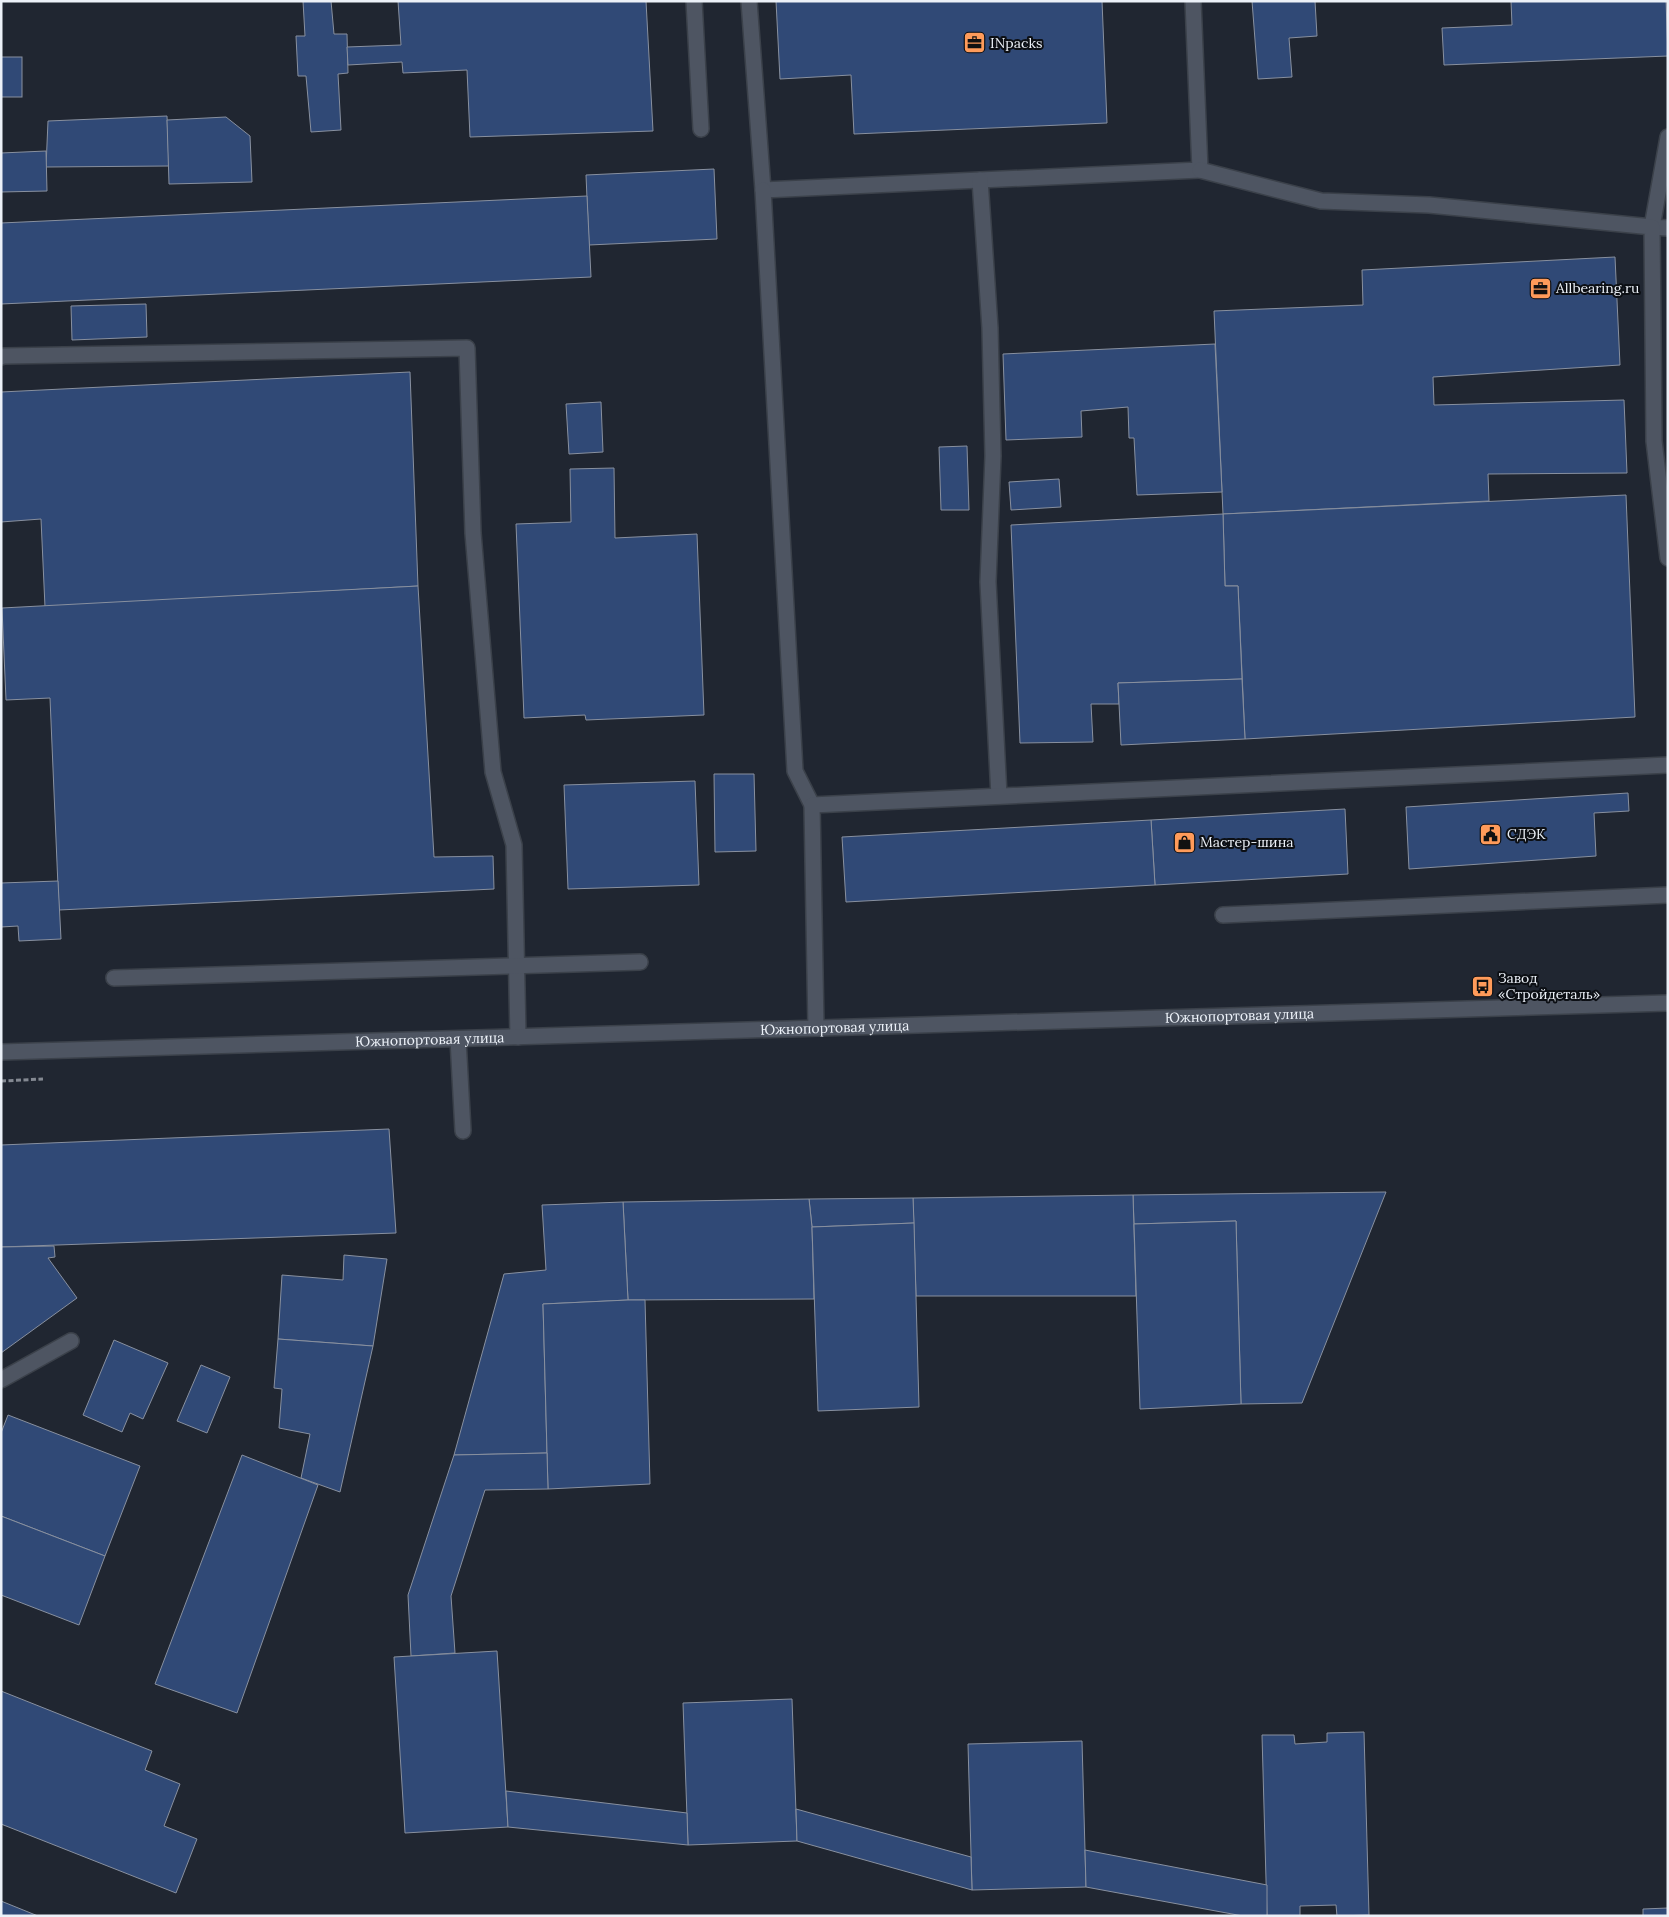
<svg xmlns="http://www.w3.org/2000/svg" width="1669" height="1917" font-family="Lora,serif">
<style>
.building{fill:#304976;stroke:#88909f}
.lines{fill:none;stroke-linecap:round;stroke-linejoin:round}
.service-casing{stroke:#3b414a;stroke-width:18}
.tertiary-casing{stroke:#3b414a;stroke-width:18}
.path{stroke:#848992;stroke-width:3;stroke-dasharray:5 2.5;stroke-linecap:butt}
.service{stroke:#4e5562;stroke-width:15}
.tertiary{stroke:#4e5562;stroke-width:15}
.labels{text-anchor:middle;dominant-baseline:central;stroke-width:4;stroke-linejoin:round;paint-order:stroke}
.poi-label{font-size:14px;fill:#ecf1f8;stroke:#0c0f14;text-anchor:start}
.street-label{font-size:14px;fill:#ecf1f8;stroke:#0c0f14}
</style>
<rect width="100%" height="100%" fill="#202631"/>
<!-- building -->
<g class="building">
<polygon points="303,1 331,1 334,34 347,34 348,73 338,74 341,130 311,132 306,76 298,76 296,36 305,36"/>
<polygon points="398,1 646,1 653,131 470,137 467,70 403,73 402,62 348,65 347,47 401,45"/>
<polygon points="776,1 1102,1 1107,123 854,134 851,75 780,79"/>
<polygon points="1252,1 1315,1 1317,36 1289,38 1292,77 1258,79"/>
<polygon points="1511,1 1666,1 1668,56 1444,65 1442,28 1512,25"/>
<rect x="1" y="57" width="21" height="40"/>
<polygon points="167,116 169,166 46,167 48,121"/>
<polygon points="226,117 250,136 252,182 169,184 167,120"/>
<polygon points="46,151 47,191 1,192 1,153"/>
<polygon points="714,169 717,239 589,245 586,175"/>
<polygon points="587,196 591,277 1,304 1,223"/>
<polygon points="1615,257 1620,365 1433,377 1434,405 1624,400 1627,473 1488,474 1489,501 1223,514 1214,311 1363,305 1362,270"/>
<polygon points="146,304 147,337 72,340 71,306"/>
<polygon points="1215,344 1222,492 1137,495 1134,438 1129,438 1128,407 1081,411 1082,437 1006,440 1003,354"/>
<polygon points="410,372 418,586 45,607 41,519 1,522 1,392"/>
<polygon points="601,402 603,452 569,454 566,404"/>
<polygon points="967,446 969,510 941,510 939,447"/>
<polygon points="614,468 615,538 697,534 704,715 586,720 585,715 524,718 516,524 571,522 570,469"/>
<polygon points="1059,479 1061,507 1011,510 1009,482"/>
<polygon points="1626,495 1635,717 1245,739 1238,586 1225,586 1223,514"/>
<polygon points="1223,514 1225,586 1238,586 1242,679 1118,683 1119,704 1091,704 1093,742 1020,743 1011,525"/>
<polygon points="418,586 434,857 493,856 494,889 59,910 50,698 6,700 2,608"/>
<polygon points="1242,679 1245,739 1121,745 1118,683"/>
<polygon points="714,774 754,774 756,851 715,852"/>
<polygon points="695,781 699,885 568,889 564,785"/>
<polygon points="1628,793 1629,811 1594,813 1596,856 1409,869 1406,807"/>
<polygon points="1345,809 1348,874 1155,885 1151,820"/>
<polygon points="1151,820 1155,885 846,902 842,837"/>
<polygon points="58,881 61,939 19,941 18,926 1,927 1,883"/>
<polygon points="389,1129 396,1233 1,1247 1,1145"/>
<polygon points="1386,1192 1302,1403 1241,1404 1236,1221 1134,1224 1133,1195"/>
<polygon points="1133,1195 1136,1296 916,1296 913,1198"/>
<polygon points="913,1198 914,1223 812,1227 809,1199"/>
<polygon points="809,1199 812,1227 814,1299 628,1300 623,1202"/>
<polygon points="623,1202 628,1300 543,1304 547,1453 454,1455 504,1274 546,1270 542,1205"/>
<polygon points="1236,1221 1241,1404 1140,1409 1134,1224"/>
<polygon points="914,1223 919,1407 818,1411 812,1227"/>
<polygon points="54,1246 55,1257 48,1258 77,1298 1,1353 1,1247"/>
<polygon points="344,1255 387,1259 373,1346 278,1339 282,1275 343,1280"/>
<polygon points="628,1300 645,1300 650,1484 548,1489 543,1304"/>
<polygon points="278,1339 373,1346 340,1492 301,1478 310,1434 279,1428 282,1389 274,1388"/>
<polygon points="114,1340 168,1363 143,1419 130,1413 122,1432 83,1415"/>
<polygon points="201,1365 230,1377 207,1433 177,1421"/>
<polygon points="8,1415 140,1466 105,1556 1,1516 1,1433"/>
<polygon points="547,1453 548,1489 485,1490 451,1596 455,1653 411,1656 408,1595 454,1455"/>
<polygon points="242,1455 318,1485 237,1713 155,1684"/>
<polygon points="1,1516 105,1556 79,1625 1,1595"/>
<polygon points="497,1651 508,1827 405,1833 394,1657"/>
<polygon points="1,1691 152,1751 145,1770 180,1784 164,1826 197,1839 176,1893 1,1824"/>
<polygon points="792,1699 797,1841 688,1845 683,1703"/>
<polygon points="1364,1732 1369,1915 1337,1916 1336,1905 1300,1906 1300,1916 1267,1916 1262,1735 1294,1735 1295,1744 1327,1742 1327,1733"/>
<polygon points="1082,1741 1086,1887 972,1890 968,1744"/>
<polygon points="506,1791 687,1813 688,1845 508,1827"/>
<polygon points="796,1809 971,1857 972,1890 797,1841"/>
<polygon points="1085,1850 1267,1885 1267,1916 1243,1916 1086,1887"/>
<polygon points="1,1901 38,1916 1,1916"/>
<polygon points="1668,1908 1668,1916 1643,1916 1643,1909"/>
</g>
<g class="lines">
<defs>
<g id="service">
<polyline points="694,1 701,129"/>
<polyline points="749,1 763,190 1200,170 1193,1"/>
<polyline points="1668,137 1652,227 1668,228"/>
<polyline points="1200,170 1321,201 1429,205 1652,227 1654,441 1668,558"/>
<polyline points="980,180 990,328 993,456 988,582 999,796"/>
<polyline points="763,190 795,771 812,805"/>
<polyline points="1,357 4,356 467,348 473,533 493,772 514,845 518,1037"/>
<polyline points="1223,915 1668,895"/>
<polyline points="114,978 640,962"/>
<polyline points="816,1028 812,805 1668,765"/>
<polyline points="458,1039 463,1131"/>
<polyline points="1,1380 71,1341"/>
</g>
<g id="tertiary">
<path id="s1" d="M1 1052 1668 1003"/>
</g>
</defs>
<!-- service casing -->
<use href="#service" class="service-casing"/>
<!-- tertiary casing -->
<use href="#tertiary" class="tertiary-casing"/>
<!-- path -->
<polyline class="path" points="1,1081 43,1079"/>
<!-- service -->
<use href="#service" class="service"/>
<!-- tertiary -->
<use href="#tertiary" class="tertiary"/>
</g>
<!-- icons -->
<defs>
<symbol id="office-square" viewBox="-11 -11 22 22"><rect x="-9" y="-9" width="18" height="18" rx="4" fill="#ff9b5a" stroke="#0c0f14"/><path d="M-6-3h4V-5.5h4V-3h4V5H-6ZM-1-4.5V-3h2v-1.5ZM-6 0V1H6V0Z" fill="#111"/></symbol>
<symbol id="civic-square" viewBox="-11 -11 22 22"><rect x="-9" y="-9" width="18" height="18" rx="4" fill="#ff9b5a" stroke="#0c0f14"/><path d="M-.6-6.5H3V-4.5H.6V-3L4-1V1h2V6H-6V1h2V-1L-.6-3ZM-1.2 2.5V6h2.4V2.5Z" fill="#111"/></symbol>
<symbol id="shop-square" viewBox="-11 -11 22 22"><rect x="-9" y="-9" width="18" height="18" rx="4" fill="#ff9b5a" stroke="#0c0f14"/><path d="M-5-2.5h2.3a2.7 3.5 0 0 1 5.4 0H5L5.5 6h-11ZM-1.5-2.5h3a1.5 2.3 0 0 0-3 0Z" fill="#111"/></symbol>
<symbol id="bus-square" viewBox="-11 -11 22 22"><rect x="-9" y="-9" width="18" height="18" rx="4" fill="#ff9b5a" stroke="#0c0f14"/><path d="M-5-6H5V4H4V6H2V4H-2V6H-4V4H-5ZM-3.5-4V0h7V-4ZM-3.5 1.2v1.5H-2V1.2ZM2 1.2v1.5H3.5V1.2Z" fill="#111"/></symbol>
</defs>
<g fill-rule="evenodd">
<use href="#office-square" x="962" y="30" width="25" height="25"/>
<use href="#office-square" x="1528" y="276" width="25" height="25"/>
<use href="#civic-square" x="1478" y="822" width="25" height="25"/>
<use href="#shop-square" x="1172" y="830" width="25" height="25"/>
<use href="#bus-square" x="1470" y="974" width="25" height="25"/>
</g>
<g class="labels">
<!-- poi labels -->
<g class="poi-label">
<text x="990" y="43">INpacks</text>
<text x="1556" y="288">Allbearing.ru</text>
<text x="1507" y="834">СДЭК</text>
<text x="1200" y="842">Мастер-шина</text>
<text x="1498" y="978">Завод<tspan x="1498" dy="16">«Стройдеталь»</tspan></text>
</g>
<!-- street labels -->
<g class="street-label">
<text stroke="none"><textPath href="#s1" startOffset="1239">Южнопортовая улица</textPath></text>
<text stroke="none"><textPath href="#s1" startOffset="834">Южнопортовая улица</textPath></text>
<text stroke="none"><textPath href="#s1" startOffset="429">Южнопортовая улица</textPath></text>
</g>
</g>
<!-- border -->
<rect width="1669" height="1917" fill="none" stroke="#ecf1f8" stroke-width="5"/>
</svg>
